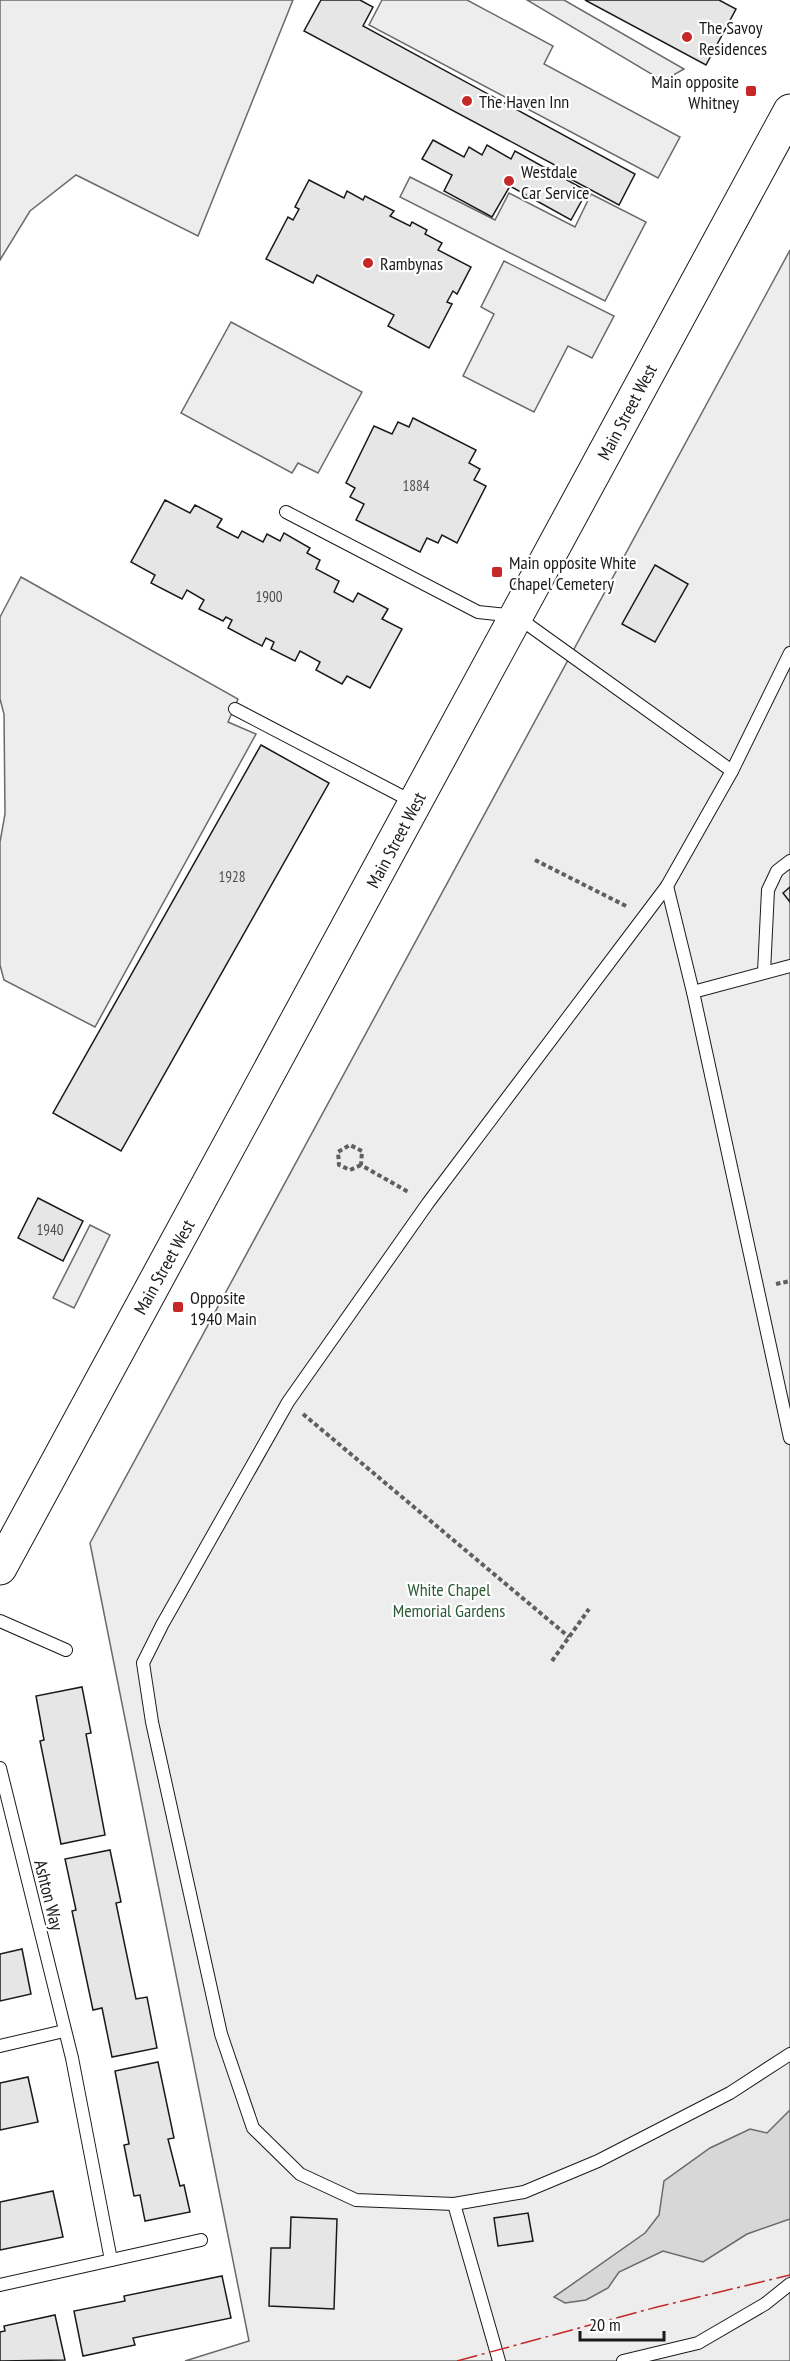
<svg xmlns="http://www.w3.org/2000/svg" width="790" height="2361" font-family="'PT Sans Narrow',sans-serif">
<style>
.built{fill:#ededed;stroke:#6a6a6a;stroke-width:1.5}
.water{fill:#d7d7d7;stroke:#6a6a6a;stroke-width:1.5}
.building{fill:#e6e6e6;stroke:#1a1a1a;stroke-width:1.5}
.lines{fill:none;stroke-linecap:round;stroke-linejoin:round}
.service-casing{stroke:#1a1a1a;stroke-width:14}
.secondary-casing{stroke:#1a1a1a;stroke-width:35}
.path{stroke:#5f5f5f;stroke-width:4;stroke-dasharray:4.5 3;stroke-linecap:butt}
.service{stroke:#fff;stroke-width:12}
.secondary{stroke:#fff;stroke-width:33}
.power{stroke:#c62828;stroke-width:1.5;stroke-dasharray:21 4.5 3 4.5;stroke-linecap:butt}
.poi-dot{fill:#c62828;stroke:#fff;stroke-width:2}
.labels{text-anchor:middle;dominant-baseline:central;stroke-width:4.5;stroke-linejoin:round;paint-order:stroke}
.number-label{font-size:15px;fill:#4d4d4d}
.poi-label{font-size:18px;fill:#1a1a1a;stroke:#fff;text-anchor:start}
.street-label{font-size:18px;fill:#1a1a1a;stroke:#fff}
.park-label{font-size:18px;fill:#2b5a34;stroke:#fff}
</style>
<rect width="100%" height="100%" fill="#fff"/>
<!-- built -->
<g class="built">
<polygon points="0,0 293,0 198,236 76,175 30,211 0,260"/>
<polygon points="382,0 467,0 553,46 544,64 680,137 658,178 369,25"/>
<polygon points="527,0 564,0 684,69 663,81"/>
<polygon points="410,177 495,220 509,193 575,227 591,194 646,222 605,301 400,197"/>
<polygon points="790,250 790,2361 185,2361 249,2341 90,1543"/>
<polygon points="504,261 614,316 592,358 568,346 534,412 463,376 494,314 481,307"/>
<polygon points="231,322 362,392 318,473 298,463 292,473 181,413"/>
<polygon points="21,577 238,699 228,722 256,734 95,1027 4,980 0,965 0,842 5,814 4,714 0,699 0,617"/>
<polygon points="90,1225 110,1235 74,1308 53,1298"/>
</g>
<!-- water -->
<polygon class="water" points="790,2110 790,2219 747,2234 703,2262 663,2251 619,2272 608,2288 586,2300 565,2303 554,2297 645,2233 659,2215 664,2181 710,2148 750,2129 767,2133"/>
<!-- building -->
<g class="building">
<polygon points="321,0 360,0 373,7 363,26 635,174 619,205 563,175 566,171 304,31"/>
<polygon points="585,0 719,0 736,9 706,65"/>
<polygon points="433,140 464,157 469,147 482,155 487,145 511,159 515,151 587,191 571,220 510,186 492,217 444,191 452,175 422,159"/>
<polygon points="309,180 344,198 347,191 363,200 365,196 394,211 390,216 410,226 412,222 427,230 425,234 442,243 438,250 471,267 457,294 453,291 447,302 452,304 429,348 388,326 394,315 317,275 313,283 266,259 288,217 293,220 299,209 295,207"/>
<polygon points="413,418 476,450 469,463 480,469 474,480 486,486 457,543 442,535 438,543 427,538 420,552 356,520 364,504 350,497 355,488 346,483 374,426 392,434 398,422 409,427"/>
<polygon points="165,500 190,513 195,505 222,519 217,527 238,538 242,531 263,542 267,534 280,541 284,533 310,548 307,553 320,560 316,569 339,581 334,592 353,602 358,593 388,609 382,619 402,629 370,688 347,676 342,684 316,670 320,662 300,651 295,661 271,649 274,642 266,638 262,646 228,628 232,620 226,617 223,621 199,609 204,600 187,590 182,599 151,583 155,575 131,562"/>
<polygon points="655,565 688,584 655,642 622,624"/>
<polygon points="261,745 329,783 121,1151 53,1113"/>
<polygon points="790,887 790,902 783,893"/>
<polygon points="38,1198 83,1221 63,1261 18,1238"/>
<polygon points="82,1687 91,1733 86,1734 105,1835 61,1844 40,1741 44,1740 36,1696"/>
<polygon points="110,1850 121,1902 116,1903 136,1999 147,1997 157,2048 112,2057 102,2008 93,2010 72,1911 76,1910 65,1859"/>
<polygon points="22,1949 31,1994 0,2001 0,1954"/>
<polygon points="158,2062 174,2138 168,2139 180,2186 184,2185 190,2212 145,2221 140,2195 134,2196 124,2145 129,2144 115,2071"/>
<polygon points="28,2077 38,2122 0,2130 0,2083"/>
<polygon points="53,2191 63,2237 0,2250 0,2202"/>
<polygon points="528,2213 533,2241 498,2246 494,2218"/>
<polygon points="291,2217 337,2219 334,2309 269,2306 271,2248 290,2248"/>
<polygon points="222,2276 231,2318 133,2338 135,2345 83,2356 74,2311 125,2301 124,2296"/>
<polygon points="55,2315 65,2360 0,2361 0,2332 5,2331 4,2326"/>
</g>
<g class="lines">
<defs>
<g id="service">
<polyline points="286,512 478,612 516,616 732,771"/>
<polyline points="790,653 732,771 667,886 428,1203 288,1402 162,1625 143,1663 152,1722 221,2034 253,2128 300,2174 356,2200 454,2204 524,2192 598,2161 730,2093 790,2054"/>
<polyline points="235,709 415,803"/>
<polyline points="667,886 693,992 790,1438"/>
<polyline points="764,972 768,890 777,871 790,861"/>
<polyline points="693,992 790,966"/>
<polyline points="0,1621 66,1650"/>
<polyline points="0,1768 72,2058 111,2260"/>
<polyline points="0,2046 64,2031"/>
<polyline points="454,2204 499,2361"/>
<polyline points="0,2285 201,2240"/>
<polyline points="623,2361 698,2343 765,2304 790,2284"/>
</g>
<polyline id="secondary" points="0,1568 790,111"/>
</defs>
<!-- service casing -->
<use href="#service" class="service-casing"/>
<!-- secondary casing -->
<use href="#secondary" class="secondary-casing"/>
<!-- path -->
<g class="path">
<polyline points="535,860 628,907"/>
<polyline points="361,1165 350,1170 339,1165 338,1152 350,1145 362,1151 361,1165 410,1193"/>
<polyline points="776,1284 790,1281"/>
<polyline points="303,1414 569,1637"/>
<polyline points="552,1661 589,1609"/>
</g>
<!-- service -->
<use href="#service" class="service"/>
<!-- secondary -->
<use href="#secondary" class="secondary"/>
<!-- power -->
<polyline class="power" points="457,2361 657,2307 790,2275"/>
</g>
<!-- markers -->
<g class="poi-dot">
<circle cx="687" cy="37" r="6"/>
<rect x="745" y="85" width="12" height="12" rx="3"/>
<circle cx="467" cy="101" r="6"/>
<circle cx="509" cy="181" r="6"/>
<circle cx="368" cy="263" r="6"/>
<rect x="491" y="566" width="12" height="12" rx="3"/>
<rect x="172" y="1301" width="12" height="12" rx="3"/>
</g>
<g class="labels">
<!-- number labels -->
<g class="number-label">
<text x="416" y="485">1884</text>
<text x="269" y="596">1900</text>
<text x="232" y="876">1928</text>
<text x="50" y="1229">1940</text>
</g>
<!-- poi labels -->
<g class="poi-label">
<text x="699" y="27">The Savoy<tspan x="699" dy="21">Residences</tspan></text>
<text x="739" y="81" text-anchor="end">Main opposite<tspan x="739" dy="21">Whitney</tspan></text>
<text x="479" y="101">The Haven Inn</text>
<text x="521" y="171">Westdale<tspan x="521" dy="21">Car Service</tspan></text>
<text x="380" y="263">Rambynas</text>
<text x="509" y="562">Main opposite White<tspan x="509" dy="21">Chapel Cemetery</tspan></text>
<text x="190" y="1297">Opposite<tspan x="190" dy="21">1940 Main</tspan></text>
</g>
<!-- street labels -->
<g class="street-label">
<text transform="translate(627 412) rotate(-62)">Main Street West</text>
<text transform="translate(396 840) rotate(-62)">Main Street West</text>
<text transform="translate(164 1267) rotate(-61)">Main Street West</text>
<text transform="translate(49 1895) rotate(76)">Ashton Way</text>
</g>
<!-- park labels -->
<g class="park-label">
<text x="449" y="1589">White Chapel<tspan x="449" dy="21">Memorial Gardens</tspan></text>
</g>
</g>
<!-- scale -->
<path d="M580 2331v9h84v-9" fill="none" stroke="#1a1a1a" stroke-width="3"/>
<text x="589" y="2331" font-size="18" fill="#1a1a1a" stroke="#ffffff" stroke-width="4.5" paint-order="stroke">20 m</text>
</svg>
